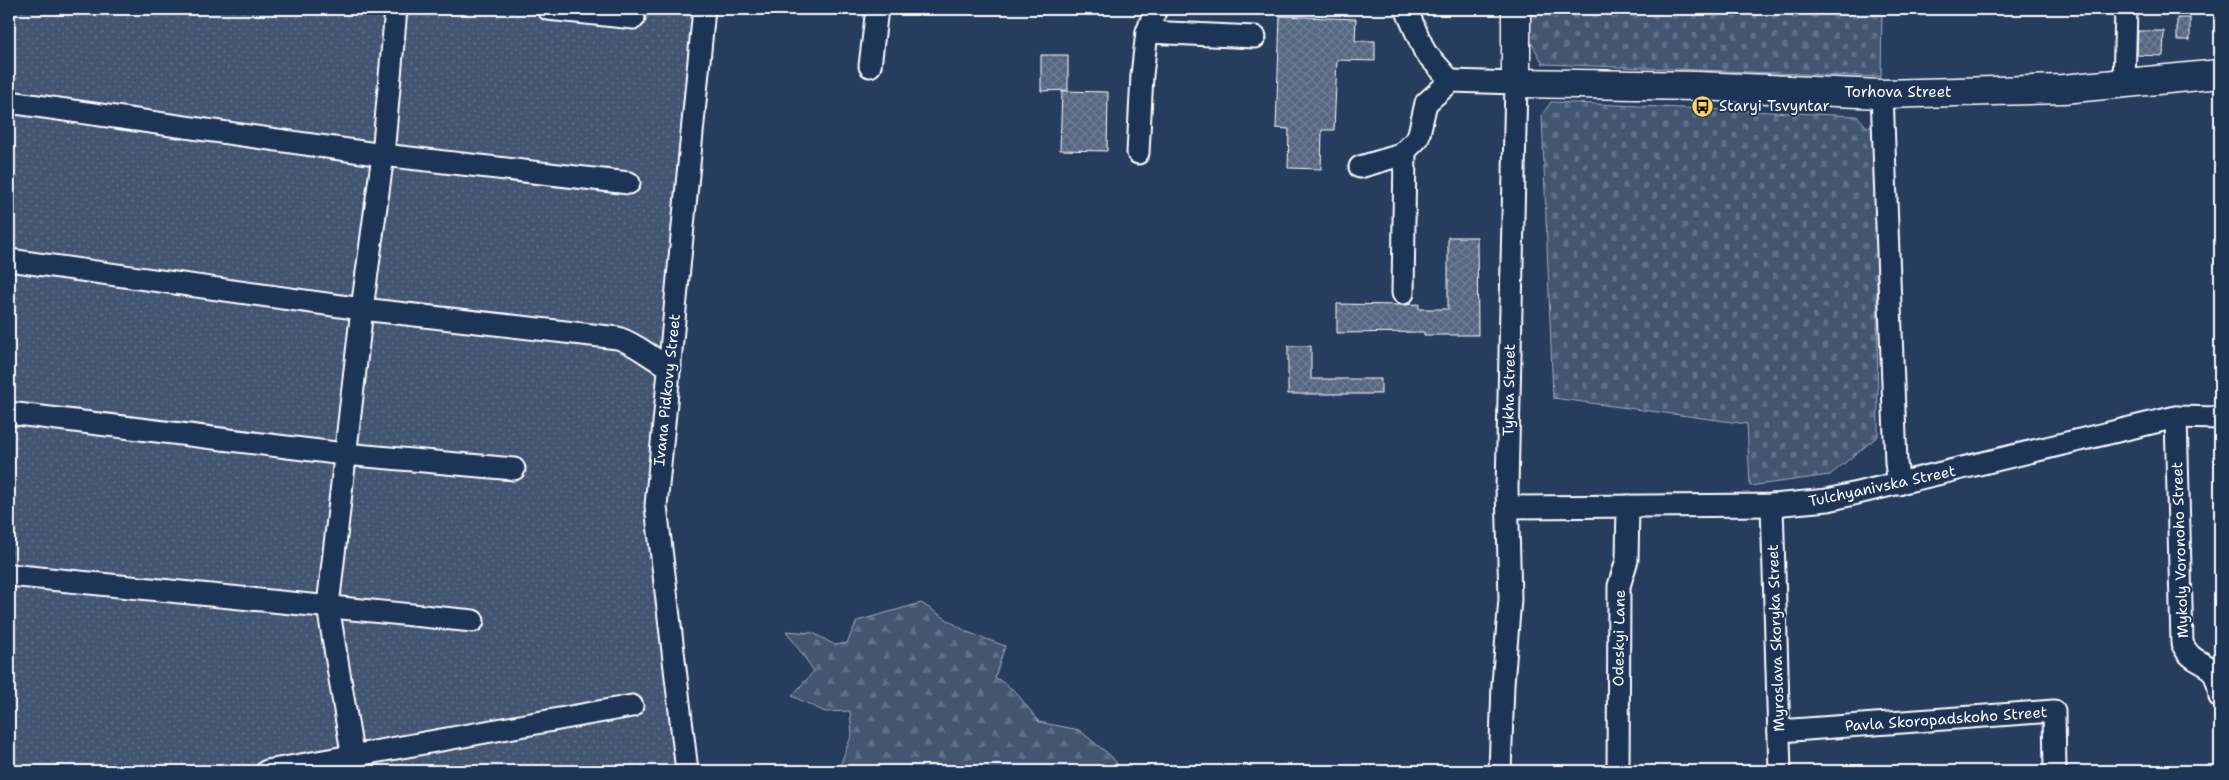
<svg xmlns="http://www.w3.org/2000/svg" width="2229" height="780" font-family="'Shantell Sans',sans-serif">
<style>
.forest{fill:url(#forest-firs);stroke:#a0aab8}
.cemetery{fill:url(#cemetery-stones);stroke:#a0aab8}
.garden{fill:url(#garden-dots);stroke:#a0aab8}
.building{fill:url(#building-cross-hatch);stroke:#fff}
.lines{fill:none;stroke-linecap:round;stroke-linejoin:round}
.minor-casing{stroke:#fff;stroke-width:25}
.major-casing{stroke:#fff;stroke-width:31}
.minor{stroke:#1d3557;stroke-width:21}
.major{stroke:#1d3557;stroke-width:28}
.labels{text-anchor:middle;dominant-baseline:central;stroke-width:4;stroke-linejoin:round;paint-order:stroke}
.street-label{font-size:15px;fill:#fff;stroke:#1d3557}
.poi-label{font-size:15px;fill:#fff;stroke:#1d3557;text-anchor:start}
</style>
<defs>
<pattern id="forest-firs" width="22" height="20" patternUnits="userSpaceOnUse" patternTransform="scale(1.25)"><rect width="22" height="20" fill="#425672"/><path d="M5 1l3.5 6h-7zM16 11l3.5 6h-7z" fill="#5e6f87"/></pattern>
<pattern id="cemetery-stones" width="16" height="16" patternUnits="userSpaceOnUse" patternTransform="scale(1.25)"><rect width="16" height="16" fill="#425672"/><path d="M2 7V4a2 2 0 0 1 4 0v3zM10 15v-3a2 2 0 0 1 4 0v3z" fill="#5e6f87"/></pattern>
<pattern id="garden-dots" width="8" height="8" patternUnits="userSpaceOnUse" patternTransform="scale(1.25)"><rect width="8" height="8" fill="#425672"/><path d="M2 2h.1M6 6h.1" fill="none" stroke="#5e6f87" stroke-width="1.8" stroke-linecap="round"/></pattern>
<pattern id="building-cross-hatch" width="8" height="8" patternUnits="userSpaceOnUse" patternTransform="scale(1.25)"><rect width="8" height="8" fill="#556781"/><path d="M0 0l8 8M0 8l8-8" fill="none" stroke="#6e7e94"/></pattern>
</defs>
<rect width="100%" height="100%" fill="#263d5e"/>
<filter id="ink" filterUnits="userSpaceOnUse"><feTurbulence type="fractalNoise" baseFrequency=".02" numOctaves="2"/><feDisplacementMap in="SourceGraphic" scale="10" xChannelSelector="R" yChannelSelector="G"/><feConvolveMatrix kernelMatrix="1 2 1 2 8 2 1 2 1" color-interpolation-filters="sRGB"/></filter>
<g filter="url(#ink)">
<!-- forest -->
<polygon class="forest" points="921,603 967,632 1005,646 995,677 1015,691 1039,722 1079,730 1111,756 1123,771 838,771 852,734 850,711 825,712 792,696 814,671 786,631 813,633 835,645 847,643 857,621"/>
<!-- cemetery -->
<g class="cemetery">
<polygon points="1529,9 1882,9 1881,77 1543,64 1529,38"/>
<polygon points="1551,102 1857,116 1867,127 1876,127 1878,436 1830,475 1750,486 1747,424 1553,398 1542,115"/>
</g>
<!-- garden -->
<polygon class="garden" points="9,9 697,9 647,502 679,771 9,771"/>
<!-- building -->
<g class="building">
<polygon points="1280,16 1356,19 1355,41 1375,41 1375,61 1337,60 1334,130 1322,130 1321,169 1288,168 1289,129 1276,128"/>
<rect x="2177" y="18" width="13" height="22"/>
<polygon points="2138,31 2164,31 2163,56 2137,55"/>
<polygon points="1041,55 1068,55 1068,90 1041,91"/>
<polygon points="1062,91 1108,92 1107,151 1060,150"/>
<polygon points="1448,237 1477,237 1478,335 1424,335 1424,332 1337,333 1337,304 1403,305 1419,304 1419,309 1448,309"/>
<polygon points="1288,346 1311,346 1311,379 1381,379 1381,394 1288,394"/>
</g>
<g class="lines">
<defs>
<g id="minor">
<polyline points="548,9 634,18"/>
<polyline points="1406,9 1425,52 1451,81 1516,83 1507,488 1510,599 1503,684 1500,771"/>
<polyline points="1147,32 1255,37"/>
<polyline points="870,66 877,9"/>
<polyline points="2124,85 2126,9"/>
<polyline points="1882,94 1896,463 1899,484"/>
<polyline points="9,102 383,155 629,183"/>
<polyline points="1138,153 1142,75 1147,32 1156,9"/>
<polyline points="1360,167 1401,155 1418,138 1426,103 1451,81"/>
<path d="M9 260 362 309 618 338C639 345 650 358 670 367"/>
<polyline points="1403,293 1405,151"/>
<polyline points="9,413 344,454 514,469"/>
<path d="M2176 417 2182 643C2195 672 2216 653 2220 697"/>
<polyline points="1772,505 1780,771"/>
<polyline points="1508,507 1772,505 1828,500 2176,417 2220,418"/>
<polyline points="9,575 473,621"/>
<polyline points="1779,731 2054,711 2055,771"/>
<polyline points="267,771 632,706"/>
<polyline points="355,771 328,606 362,309 383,155 396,9"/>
<polyline points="687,771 656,506 704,9"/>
<polyline points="1618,771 1619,595 1619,586 1627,560 1628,506"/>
</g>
<polyline id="major" points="1516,9 1516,83 1697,86 1882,94 2063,89 2220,74"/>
</defs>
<!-- minor casing -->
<use href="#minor" class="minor-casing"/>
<!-- major casing -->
<use href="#major" class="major-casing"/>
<!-- minor -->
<use href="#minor" class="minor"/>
<!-- major -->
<use href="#major" class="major"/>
</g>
</g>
<!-- icons -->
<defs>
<symbol id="bus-disc" viewBox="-11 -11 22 22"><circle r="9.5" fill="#ffd166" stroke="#1d3557"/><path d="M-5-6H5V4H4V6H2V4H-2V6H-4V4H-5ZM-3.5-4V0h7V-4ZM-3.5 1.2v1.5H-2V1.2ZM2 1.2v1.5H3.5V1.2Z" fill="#111"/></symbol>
</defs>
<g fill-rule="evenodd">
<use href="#bus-disc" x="1690" y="94" width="25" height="25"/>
</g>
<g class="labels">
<!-- street labels -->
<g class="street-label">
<text x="1898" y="92">Torhova Street</text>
<text transform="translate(667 390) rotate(-84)">Ivana Pidkovy Street</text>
<text transform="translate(1509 390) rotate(-89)">Tykha Street</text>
<text transform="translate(1882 486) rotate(-12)">Tulchyanivska Street</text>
<text transform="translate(2180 550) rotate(-92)">Mykoly Voronoho Street</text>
<text transform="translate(1619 638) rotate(-89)">Odeskyi Lane</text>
<text transform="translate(1776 638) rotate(-92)">Myroslava Skoryka Street</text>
<text transform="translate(1946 719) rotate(-4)">Pavla Skoropadskoho Street</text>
</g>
<!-- poi labels -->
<g class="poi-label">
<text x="1719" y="106">Staryi Tsvyntar</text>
</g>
</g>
<!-- margin -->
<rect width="2229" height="780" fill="none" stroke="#1d3557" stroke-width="30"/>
<rect x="15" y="15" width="2199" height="750" fill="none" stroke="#fff" stroke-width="2" filter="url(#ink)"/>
</svg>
